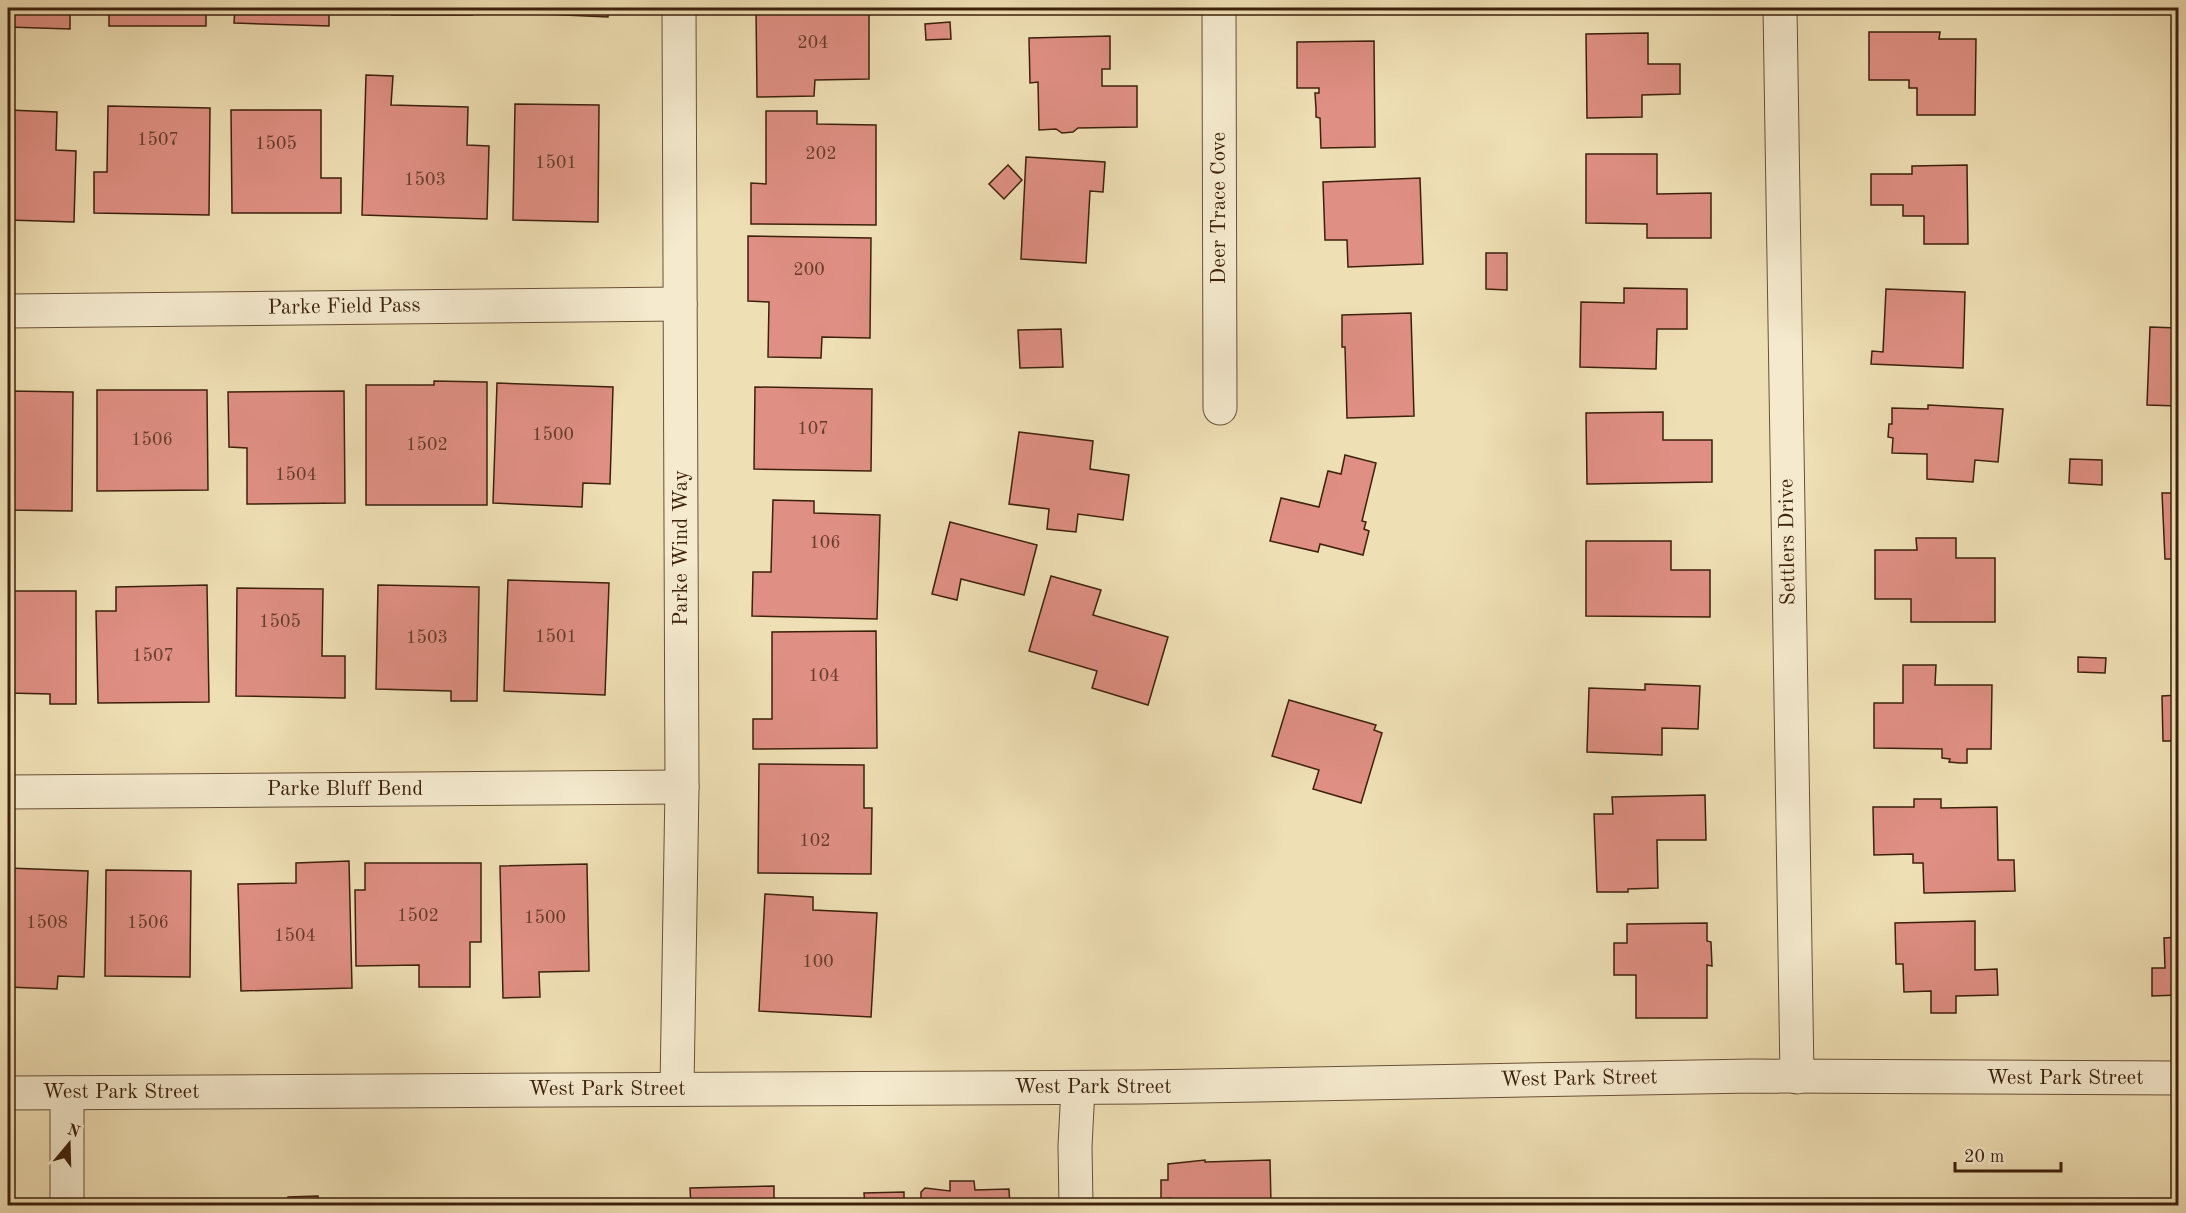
<svg xmlns="http://www.w3.org/2000/svg" width="2186" height="1213" font-family="'Old Standard TT',serif">
<style>
.building{fill:#df8f83;stroke:#3d200d;stroke-width:1.5}
.lines{fill:none;stroke-linecap:round;stroke-linejoin:round}
.minor-casing{stroke:#6a5037;stroke-width:35}
.minor{stroke:#f5eace;stroke-width:33}
.labels{text-anchor:middle;dominant-baseline:central;stroke-width:6;stroke-linejoin:round;paint-order:stroke}
.number-label{font-size:18px;fill:#663c2a}
.street-label{font-size:21px;fill:#3d200d;stroke:#f5eace}
</style>
<rect width="100%" height="100%" fill="#efdfb4"/>
<filter id="stains"><feTurbulence type="fractalNoise" baseFrequency=".00333" numOctaves="4"/><feColorMatrix values="0 0 0 0 .2 0 0 0 0 .09 0 0 0 0 .02 0 0 0 .5 -.17"/></filter>
<radialGradient id="worn" r=".72"><stop offset=".6" stop-color="#630" stop-opacity="0"/><stop offset="1" stop-color="#630" stop-opacity=".3"/></radialGradient>
<!-- building -->
<g class="building">
<polygon points="8,8 70,8 70,29 8,27"/>
<rect x="109" y="8" width="97" height="18"/>
<polygon points="235,8 329,8 329,26 234,23"/>
<rect x="392" y="8" width="80" height="7"/>
<polygon points="498,8 608,8 608,17 542,14 542,10"/>
<polygon points="756,8 869,8 869,79 815,80 814,96 757,97"/>
<polygon points="950,22 951,39 926,40 925,24"/>
<polygon points="1869,32 1940,32 1939,39 1976,39 1975,115 1917,115 1917,88 1909,88 1909,80 1869,80"/>
<polygon points="1648,33 1648,64 1680,64 1680,94 1642,95 1642,117 1587,118 1586,34"/>
<polygon points="1110,36 1110,69 1102,69 1102,86 1137,86 1137,127 1078,128 1073,132 1062,133 1056,129 1039,130 1038,82 1030,83 1029,38"/>
<polygon points="1374,41 1375,147 1321,148 1320,118 1316,117 1316,109 1315,93 1319,93 1319,88 1297,88 1297,42"/>
<polygon points="366,75 393,76 391,105 468,107 467,145 489,146 487,219 362,215"/>
<polygon points="515,104 599,105 598,222 513,220"/>
<polygon points="108,106 210,108 209,215 94,213 94,172 107,172"/>
<polygon points="8,110 57,112 56,150 76,151 74,222 8,220"/>
<polygon points="231,110 321,110 321,178 341,178 341,213 232,213"/>
<polygon points="766,111 817,111 817,124 876,125 876,225 751,224 751,183 766,184"/>
<polygon points="2177,115 2178,186 2172,186 2174,133 2177,133"/>
<polygon points="1586,154 1657,154 1657,194 1711,193 1711,238 1647,238 1647,224 1586,223"/>
<polygon points="1026,157 1105,162 1103,192 1090,191 1086,263 1021,259"/>
<polygon points="1008,165 1022,180 1004,199 989,184"/>
<polygon points="1967,165 1968,244 1924,244 1924,216 1903,216 1903,205 1871,205 1871,174 1912,174 1912,166"/>
<polygon points="1420,178 1423,264 1348,267 1347,240 1325,240 1323,182"/>
<polygon points="748,236 871,238 870,338 822,337 821,358 768,357 769,302 748,301"/>
<polygon points="1486,253 1507,253 1507,290 1486,289"/>
<polygon points="1624,288 1687,289 1687,329 1657,329 1656,369 1580,367 1581,302 1624,303"/>
<polygon points="1886,289 1965,292 1963,368 1871,364 1872,351 1883,352"/>
<polygon points="1411,313 1414,416 1347,418 1345,347 1342,347 1342,315"/>
<polygon points="2150,327 2178,328 2178,406 2147,405"/>
<polygon points="1061,329 1063,367 1020,368 1018,330"/>
<polygon points="434,381 487,382 487,505 366,505 366,385 434,385"/>
<polygon points="497,383 613,387 610,484 583,483 582,507 493,503"/>
<polygon points="755,387 872,389 871,471 754,469"/>
<polygon points="97,390 207,390 208,490 97,491"/>
<polygon points="8,391 73,392 72,511 8,510"/>
<polygon points="344,391 345,503 247,504 247,448 229,447 228,392"/>
<polygon points="1928,405 2003,409 1998,462 1975,460 1973,482 1927,479 1927,454 1892,453 1893,438 1888,437 1889,424 1892,424 1892,408 1928,409"/>
<polygon points="1663,412 1663,440 1712,440 1712,482 1587,484 1586,413"/>
<polygon points="1019,432 1093,441 1090,469 1129,475 1123,520 1078,514 1076,532 1047,529 1049,509 1009,504"/>
<polygon points="1345,455 1376,463 1362,521 1366,522 1364,529 1369,531 1363,555 1320,544 1318,552 1270,541 1281,498 1319,507 1328,471 1341,474"/>
<polygon points="2070,459 2102,460 2102,485 2069,483"/>
<polygon points="2162,493 2178,493 2178,559 2165,559"/>
<polygon points="773,500 814,501 814,513 880,515 877,619 752,616 753,572 771,572"/>
<polygon points="950,522 1037,545 1024,595 961,579 957,600 932,594"/>
<polygon points="1916,538 1956,538 1956,558 1995,558 1995,622 1911,622 1911,599 1875,599 1875,550 1917,550"/>
<polygon points="1586,541 1671,541 1671,570 1710,570 1710,617 1586,616"/>
<polygon points="1051,576 1101,590 1093,615 1168,637 1148,705 1092,688 1097,671 1029,651"/>
<polygon points="508,580 609,583 605,695 504,691"/>
<polygon points="207,585 209,702 98,703 96,611 116,611 116,587"/>
<polygon points="378,585 479,587 477,701 451,701 451,691 376,689"/>
<polygon points="237,588 323,589 322,656 345,656 345,698 236,696"/>
<polygon points="8,591 76,591 76,704 50,704 50,694 8,693"/>
<polygon points="876,631 877,748 753,749 753,719 772,719 772,632"/>
<polygon points="2078,657 2106,658 2105,673 2078,672"/>
<polygon points="1903,665 1936,665 1935,685 1992,685 1991,749 1967,749 1967,763 1960,763 1949,762 1950,759 1942,758 1942,749 1874,748 1874,703 1903,703"/>
<polygon points="1645,684 1700,686 1698,729 1662,728 1662,755 1587,752 1589,688 1645,690"/>
<polygon points="2178,695 2178,775 2178,741 2163,741 2162,696"/>
<polygon points="1289,700 1376,725 1374,730 1382,733 1361,803 1313,789 1319,770 1272,756"/>
<polygon points="759,764 864,765 864,808 872,808 871,874 758,873"/>
<polygon points="1705,795 1706,840 1657,840 1658,888 1628,889 1628,892 1597,892 1594,814 1613,814 1612,797"/>
<polygon points="1914,799 1941,799 1941,808 1997,807 1998,860 2014,860 2015,891 1924,893 1923,863 1913,863 1913,854 1874,855 1873,807 1914,807"/>
<polygon points="349,861 352,988 241,991 238,884 296,883 296,863"/>
<polygon points="365,863 481,863 481,942 470,942 470,987 419,987 419,965 356,966 355,890 365,890"/>
<polygon points="587,864 589,971 539,972 540,997 503,998 500,866"/>
<polygon points="8,868 88,871 84,977 58,976 57,989 8,987"/>
<polygon points="106,870 191,871 190,977 105,976"/>
<polygon points="765,894 813,897 813,910 877,913 871,1017 759,1011"/>
<polygon points="1975,921 1975,970 1997,969 1998,995 1956,996 1956,1013 1931,1013 1931,991 1904,992 1903,964 1896,964 1895,923"/>
<polygon points="1707,923 1707,941 1711,942 1712,966 1707,965 1707,1018 1636,1018 1636,975 1614,975 1614,943 1627,943 1627,924"/>
<polygon points="2178,937 2178,995 2152,996 2152,968 2165,968 2164,938"/>
<polygon points="1205,1160 1205,1162 1270,1160 1271,1204 1172,1206 1171,1198 1161,1199 1161,1180 1168,1180 1168,1164"/>
<polygon points="950,1181 974,1181 975,1190 1009,1189 1010,1206 921,1206 921,1192 925,1188 950,1191"/>
<polygon points="774,1186 774,1206 691,1206 690,1188"/>
<polygon points="904,1192 904,1206 865,1206 864,1193"/>
<polygon points="318,1196 319,1206 288,1206 288,1197"/>
<polygon points="483,1201 499,1201 501,1204 563,1204 563,1206 478,1206"/>
</g>
<g class="lines">
<defs>
<g id="minor">
<polyline points="1219,8 1220,408"/>
<polyline points="1780,8 1797,1077"/>
<polyline points="8,311 680,304"/>
<polyline points="8,792 682,787"/>
<polyline points="677,1088 682,787 679,8"/>
<polyline points="8,1093 1141,1087 1752,1076 2178,1078"/>
<polyline points="67,1093 67,1206"/>
<polyline points="1076,1206 1075,1146 1078,1088"/>
</g>
</defs>
<!-- minor casing -->
<use href="#minor" class="minor-casing"/>
<!-- minor -->
<use href="#minor" class="minor"/>
</g>
<g class="labels">
<!-- number labels -->
<g class="number-label">
<text x="813" y="43">204</text>
<text x="158" y="140">1507</text>
<text x="276" y="144">1505</text>
<text x="821" y="154">202</text>
<text x="556" y="163">1501</text>
<text x="425" y="180">1503</text>
<text x="809" y="270">200</text>
<text x="813" y="429">107</text>
<text x="553" y="435">1500</text>
<text x="152" y="440">1506</text>
<text x="427" y="445">1502</text>
<text x="296" y="475">1504</text>
<text x="825" y="543">106</text>
<text x="280" y="622">1505</text>
<text x="556" y="637">1501</text>
<text x="427" y="638">1503</text>
<text x="153" y="656">1507</text>
<text x="824" y="676">104</text>
<text x="815" y="841">102</text>
<text x="418" y="916">1502</text>
<text x="545" y="918">1500</text>
<text x="47" y="923">1508</text>
<text x="148" y="923">1506</text>
<text x="295" y="936">1504</text>
<text x="818" y="962">100</text>
</g>
<!-- street labels -->
<g class="street-label">
<text transform="translate(1219 208) rotate(-90)">Deer Trace Cove</text>
<text transform="translate(344 307) rotate(-1)">Parke Field Pass</text>
<text transform="translate(1788 542) rotate(-91)">Settlers Drive</text>
<text transform="translate(681 548) rotate(-90)">Parke Wind Way</text>
<text x="345" y="789">Parke Bluff Bend</text>
<text x="2065" y="1078">West Park Street</text>
<text transform="translate(1579 1079) rotate(-1)">West Park Street</text>
<text x="1093" y="1087">West Park Street</text>
<text x="607" y="1089">West Park Street</text>
<text x="121" y="1092">West Park Street</text>
</g>
</g>
<!-- margin -->
<rect width="2186" height="1213" fill="none" stroke="#efdfb4" stroke-width="30"/>
<rect x="9" y="9" width="2168" height="1195" fill="none" stroke="#3d200d" stroke-width="3"/>
<rect x="15" y="15" width="2156" height="1183" fill="none" stroke="#3d200d" stroke-width="1.5"/>
<!-- north arrow -->
<g transform="translate(69 1144) rotate(19)" stroke="#f5eace" stroke-width="4.5" paint-order="stroke">
<path d="M0-4.5L10 22L0 15L-10 22Z" fill="#3d200d"/>
<text y="-9" font-size="16" font-weight="bold" text-anchor="middle" fill="#3d200d">N</text>
</g>
<!-- scale -->
<path d="M1955 1162v9h106v-9" fill="none" stroke="#3d200d" stroke-width="3"/>
<text x="1964" y="1162" font-size="18" fill="#3d200d" stroke="#f5eace" stroke-width="4.5" paint-order="stroke">20 m</text>
<rect width="100%" height="100%" filter="url(#stains)"/>
<rect width="100%" height="100%" fill="url(#worn)"/>
</svg>
